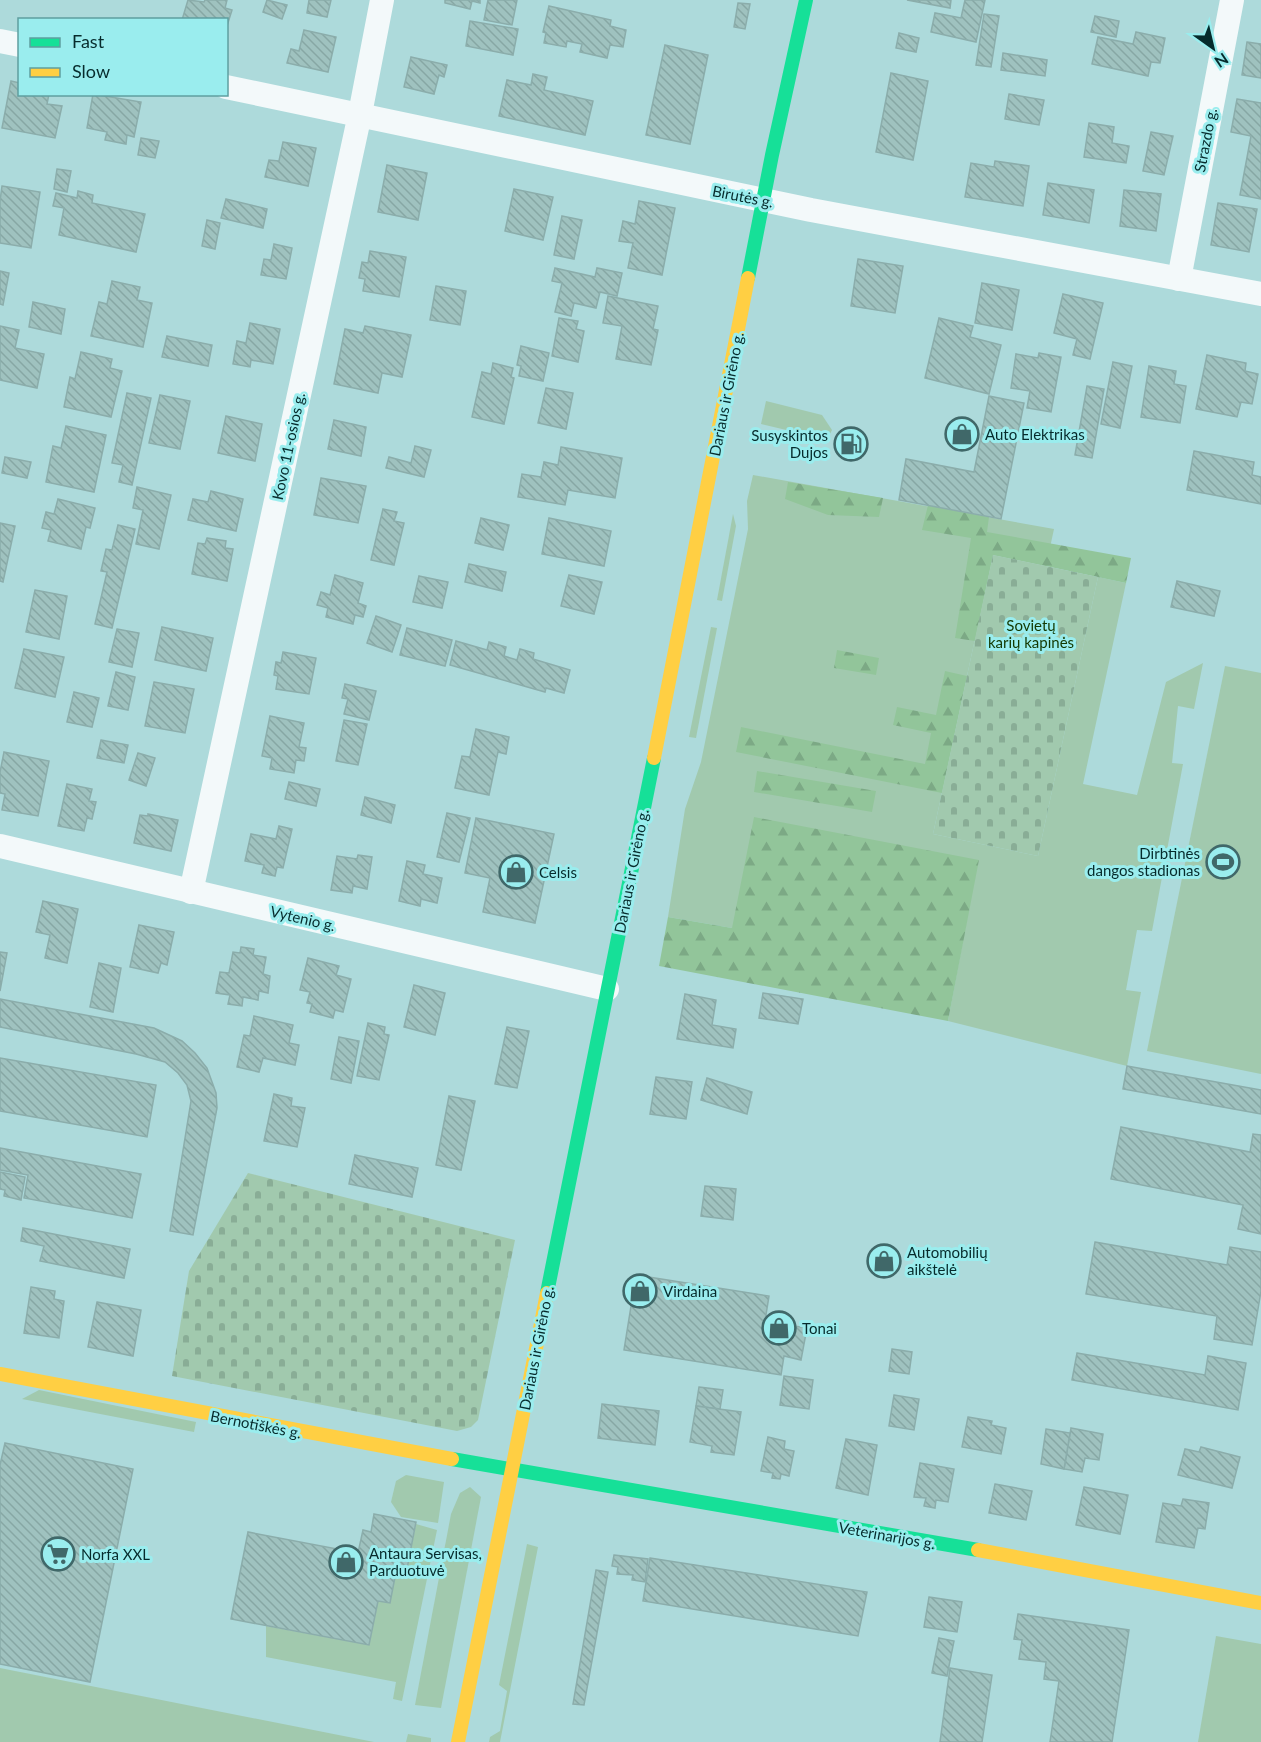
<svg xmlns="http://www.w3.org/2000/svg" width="1261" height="1742" font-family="Lato,sans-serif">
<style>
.grass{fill:#a1c9ae}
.forest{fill:url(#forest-firs)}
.cemetery{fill:url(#cemetery-stones)}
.building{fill:url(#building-back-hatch);stroke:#8badab;stroke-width:1.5}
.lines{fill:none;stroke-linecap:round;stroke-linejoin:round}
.street{stroke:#f3f9fa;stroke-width:24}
.fast{stroke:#16e098;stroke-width:14}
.slow{stroke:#ffcf43;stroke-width:14}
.labels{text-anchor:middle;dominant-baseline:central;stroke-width:6;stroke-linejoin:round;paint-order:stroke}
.street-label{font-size:15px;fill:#062b2c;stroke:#9aedee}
.poi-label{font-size:15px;fill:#062b2c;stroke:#9aedee;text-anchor:start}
.park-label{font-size:15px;fill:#133800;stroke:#9aedee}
</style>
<defs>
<pattern id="forest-firs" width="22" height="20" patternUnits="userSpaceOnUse" patternTransform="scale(1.5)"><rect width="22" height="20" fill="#92c59a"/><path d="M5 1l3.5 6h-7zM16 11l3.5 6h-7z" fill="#7ca985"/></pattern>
<pattern id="cemetery-stones" width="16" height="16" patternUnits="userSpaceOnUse" patternTransform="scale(1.5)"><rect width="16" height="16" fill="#a1c9ae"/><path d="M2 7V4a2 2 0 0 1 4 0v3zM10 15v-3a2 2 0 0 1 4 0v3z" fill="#89ad96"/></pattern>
<pattern id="building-back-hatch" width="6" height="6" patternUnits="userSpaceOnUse" patternTransform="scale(1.5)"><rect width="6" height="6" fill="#9fc2bf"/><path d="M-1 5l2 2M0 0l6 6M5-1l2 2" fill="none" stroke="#87a7a4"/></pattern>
</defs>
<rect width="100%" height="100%" fill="#addadb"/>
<!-- grass -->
<g class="grass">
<polygon points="766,401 822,415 832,430 830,434 820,438 761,424"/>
<polygon points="753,475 1054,529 1046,566 993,555 933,834 1038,856 1098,577 1126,583 1083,784 1137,795 1166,682 1203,663 1194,709 1178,706 1172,763 1183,764 1152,931 1137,930 1126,990 1141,992 1127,1066 948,1021 978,860 732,928 668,917 685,809 701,762 748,529 747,501"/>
<polygon points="733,514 736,526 722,601 717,600"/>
<polygon points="711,627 717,628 696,738 689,737"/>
<polygon points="1225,666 1261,673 1261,1074 1147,1051"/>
<polygon points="39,1390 196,1422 194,1432 22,1399"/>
<polygon points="406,1475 444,1482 438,1523 401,1517 391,1502 396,1481"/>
<polygon points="470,1487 481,1497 441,1708 415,1705 451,1514 460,1493"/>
<polygon points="416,1524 437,1530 402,1701 393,1699 396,1682 266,1657 266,1626 369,1645 378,1601 390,1603 396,1572 406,1573"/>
<polygon points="527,1544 538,1547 500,1742 489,1742 490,1737 500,1731 507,1691 499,1685"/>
<polygon points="1216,1636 1261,1644 1261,1742 1198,1742"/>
<polygon points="0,1668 374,1742 0,1742"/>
<polygon points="408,1734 431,1738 431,1742 406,1742"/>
</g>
<!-- forest -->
<g class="forest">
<polygon points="788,482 883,498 879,517 828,515 785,499"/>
<polygon points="928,505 989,517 987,532 1131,558 1126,583 993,555 975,641 955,638 971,538 922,530"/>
<polygon points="837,650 879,658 876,675 834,668"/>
<polygon points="945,671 967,676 942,793 736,752 741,727 925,764 931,733 893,725 897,707 936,715"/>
<polygon points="757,771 876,791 872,812 754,792"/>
<polygon points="754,817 979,860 948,1021 659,966 668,917 732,928"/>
</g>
<!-- cemetery -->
<g class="cemetery">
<polygon points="993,555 1098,577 1038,856 933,834"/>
<polygon points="248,1173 515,1240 478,1420 471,1427 457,1431 172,1376 189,1271"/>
</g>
<!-- building -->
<g class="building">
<polygon points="188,0 204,2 205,0 227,0 225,8 232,10 226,29 226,20 182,20"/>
<polygon points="267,0 287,5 282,19 263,12"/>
<polygon points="309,0 331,0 327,17 307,13"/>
<polygon points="445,0 480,0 480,3 472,1 470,9 445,3"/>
<polygon points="488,0 517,0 512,25 484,20"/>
<polygon points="907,0 951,0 950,8"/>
<polygon points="965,0 985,0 976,42 931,32 935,13 961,18"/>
<polygon points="738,3 750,4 745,29 734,27"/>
<polygon points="549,6 611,20 610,26 626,30 623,47 610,45 607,58 580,52 582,44 567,41 566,47 544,43 546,33 543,32"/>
<polygon points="984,14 999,16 991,67 976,65"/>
<polygon points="1095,16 1119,21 1116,37 1091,32"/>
<polygon points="470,21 518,29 513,55 466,46"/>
<polygon points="304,30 336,37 328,72 287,63 291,49 299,51"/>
<polygon points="1136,32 1165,38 1160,63 1151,62 1148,76 1092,64 1098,37 1133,44"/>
<polygon points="899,33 919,38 916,52 896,48"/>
<polygon points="1247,42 1261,44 1261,78 1242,75"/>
<polygon points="665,45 708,55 690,144 646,135"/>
<polygon points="1003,53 1047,60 1045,76 1001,70"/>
<polygon points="411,57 447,65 444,77 439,75 434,94 404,87"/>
<polygon points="891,73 928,81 913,160 876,152"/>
<polygon points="533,74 547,77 544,90 593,101 585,135 499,116 507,80 531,85"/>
<polygon points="11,81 20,83 20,94 49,94 47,104 62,106 55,138 2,128"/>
<polygon points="93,94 141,102 134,137 127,135 126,144 105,140 107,132 87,128"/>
<polygon points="1009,94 1044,100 1039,125 1005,119"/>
<polygon points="1237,99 1261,103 1261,199 1240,195 1251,136 1231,132"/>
<polygon points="1089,123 1114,127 1112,143 1129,146 1126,163 1084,157"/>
<polygon points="1151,132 1173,136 1164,175 1143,171"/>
<polygon points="141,138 159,141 155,158 138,155"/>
<polygon points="283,142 316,148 308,186 265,177 269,160 279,161"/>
<polygon points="995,161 1029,166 1023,206 965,197 971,163 994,167"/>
<polygon points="387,165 427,173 418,220 378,212"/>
<polygon points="57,169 71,171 67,192 54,189"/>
<polygon points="1048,183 1094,190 1089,223 1043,215"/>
<polygon points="2,186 40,192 31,248 0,243 0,201"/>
<polygon points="514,189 553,197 543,240 505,231"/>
<polygon points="1124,190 1161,194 1156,231 1120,226"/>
<polygon points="78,191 93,195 92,203 145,214 136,252 59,235 64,208 53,206 56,193 77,198"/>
<polygon points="226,199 267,209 263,228 221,218"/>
<polygon points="639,201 675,208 662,275 628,268 633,243 619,241 623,221 635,224"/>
<polygon points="1218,203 1257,209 1249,252 1211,245"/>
<polygon points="562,216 582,220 574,259 554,255"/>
<polygon points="207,220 220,223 215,249 202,246"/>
<polygon points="274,244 292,248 286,279 261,275 264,259 271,260"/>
<polygon points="370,251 406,257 399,297 363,291 365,279 359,278 362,262 368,263"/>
<polygon points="858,259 903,266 895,313 851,306"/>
<polygon points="555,268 595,277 597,268 622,273 617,296 600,292 596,308 574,303 571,316 555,312 562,283 552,281"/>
<polygon points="0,271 9,273 3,305 0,304"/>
<polygon points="112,281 140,287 137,300 152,303 143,347 91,336 99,302 107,304"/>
<polygon points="982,283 1019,290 1012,330 975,323"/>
<polygon points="436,286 466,291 460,325 430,320"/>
<polygon points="1063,294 1103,303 1090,359 1073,355 1077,339 1054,333"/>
<polygon points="608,296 658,306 653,329 658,330 651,365 616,359 622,326 603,323"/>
<polygon points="33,302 65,309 61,334 29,327"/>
<polygon points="559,318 578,321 576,329 584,331 578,362 552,356"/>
<polygon points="939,318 973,326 970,337 1001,345 989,394 925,378"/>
<polygon points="250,323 280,329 273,364 251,360 250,367 233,364 237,341 246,343"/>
<polygon points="0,326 19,330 15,348 44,354 37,388 0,380"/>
<polygon points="365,326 411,335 402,377 382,373 378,393 334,384 345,329 363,333"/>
<polygon points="167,336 212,345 208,366 162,357"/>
<polygon points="521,346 549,353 543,381 519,376 521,366 517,365"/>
<polygon points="81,352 112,359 110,368 122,371 111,417 64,407 70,377 75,379"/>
<polygon points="1039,353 1061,357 1051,412 1027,408 1030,391 1011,388 1016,354 1038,358"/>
<polygon points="1207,355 1246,363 1245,371 1258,374 1252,404 1241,402 1237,417 1196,409"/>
<polygon points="1113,362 1132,366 1120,428 1101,424"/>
<polygon points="493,363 513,368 511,377 514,378 504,424 472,417 482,372 491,374"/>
<polygon points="1149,366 1176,371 1174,384 1186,386 1180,423 1141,417"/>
<polygon points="1087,386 1104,389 1092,458 1075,455"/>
<polygon points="546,388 573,393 566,429 538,423"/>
<polygon points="127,393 151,398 132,485 119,482 123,465 112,463"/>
<polygon points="160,395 190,401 180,449 149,443"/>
<polygon points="989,396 1024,403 1001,519 899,500 906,459 974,472"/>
<polygon points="226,416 262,424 255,461 218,453"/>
<polygon points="334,420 366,427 361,456 328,449"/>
<polygon points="66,426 106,435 94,492 46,482 53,446 61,448"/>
<polygon points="840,435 865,440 861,458 836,452"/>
<polygon points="415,446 431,450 424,477 386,468 389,457 411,463"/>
<polygon points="561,447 622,458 615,498 568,490 565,505 518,497 522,474 541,477 544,462 558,465"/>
<polygon points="1194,451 1254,462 1252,475 1261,477 1261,504 1187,490"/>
<polygon points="5,457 31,462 27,478 2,473"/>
<polygon points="321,478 366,486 358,523 314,515"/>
<polygon points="137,487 171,495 159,549 136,544 143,510 133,508"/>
<polygon points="211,491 243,499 236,531 188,520 193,499 208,502"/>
<polygon points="58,499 95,508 90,528 86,527 81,549 48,541 51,530 42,528 46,512 54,514"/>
<polygon points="383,509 397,512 394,521 404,523 394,565 371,560"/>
<polygon points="481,518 509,525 503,550 475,543"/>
<polygon points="549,518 611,531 604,566 542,554"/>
<polygon points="0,523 15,526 3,582 0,581"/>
<polygon points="118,525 135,529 112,628 95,624 107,572 101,571 106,549 112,550"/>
<polygon points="207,538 226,541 225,548 233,549 227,581 192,574 198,543 205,544"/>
<polygon points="469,564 506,572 502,591 465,582"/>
<polygon points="335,575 363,583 358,603 366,606 363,617 355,615 353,624 326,617 328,608 317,605 321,592 330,595"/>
<polygon points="569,575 602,582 594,614 561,606"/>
<polygon points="419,576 448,582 442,608 413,602"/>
<polygon points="1177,581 1220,591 1214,616 1171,607"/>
<polygon points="35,590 67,596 59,639 26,632"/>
<polygon points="376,616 401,625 392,652 367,643"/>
<polygon points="162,627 213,638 206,671 155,660"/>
<polygon points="407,628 452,640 445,666 400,655"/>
<polygon points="117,629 139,633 132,667 109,662"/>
<polygon points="456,641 487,650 489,642 506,647 504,656 517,660 520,649 534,653 533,659 570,670 564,693 546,688 545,692 450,665"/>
<polygon points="24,649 64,657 55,697 15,688"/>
<polygon points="283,652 316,658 309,694 276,689 278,676 274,675 276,662 281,663"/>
<polygon points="116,672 135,677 128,710 108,706"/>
<polygon points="154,682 194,689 185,733 145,726"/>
<polygon points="345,684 376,691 369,720 344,714 348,699 342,698"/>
<polygon points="74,692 99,698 92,727 67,722"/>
<polygon points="270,716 304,723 299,747 306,748 304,761 296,760 294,773 270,769 272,758 262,756"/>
<polygon points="344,720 367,724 358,765 336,761"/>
<polygon points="476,729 509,737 506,754 498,752 489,795 455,788 462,756 470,757"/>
<polygon points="101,740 128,745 124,763 97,758"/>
<polygon points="4,752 49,761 38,816 2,810 5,794 0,793 0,772"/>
<polygon points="138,753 155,758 146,786 129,780"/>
<polygon points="289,782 320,789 316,806 285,799"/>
<polygon points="67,784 92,789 89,801 96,802 92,819 87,818 84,831 58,826"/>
<polygon points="365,797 395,805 391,823 361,815"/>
<polygon points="447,813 470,818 459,862 437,857"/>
<polygon points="148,814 178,820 171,851 134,843 140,815 148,816"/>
<polygon points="476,818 554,834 535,923 483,912 490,878 465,873"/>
<polygon points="279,826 292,829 283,868 277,867 275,876 262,873 264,865 245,861 251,834 276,839"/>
<polygon points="358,855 372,857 367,889 353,886 352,893 331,890 337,856 357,859"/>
<polygon points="407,861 425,865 423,874 442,878 437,903 421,899 420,906 399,901"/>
<polygon points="43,901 78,909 67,963 45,958 50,935 36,932"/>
<polygon points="139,925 174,932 167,965 161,963 158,973 130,967"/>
<polygon points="241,947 254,949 253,955 266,957 263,974 270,976 268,993 259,991 258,1000 243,997 242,1006 228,1004 230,995 216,993 220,972 229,973 233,952 240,953"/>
<polygon points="0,952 7,953 0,991"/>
<polygon points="308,958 339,966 336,975 351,979 343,1012 335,1010 333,1018 310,1012 312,1004 307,1003 310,992 300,990"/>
<polygon points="99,963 121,968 113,1012 90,1007"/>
<polygon points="414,985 445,993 435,1035 404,1027"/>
<polygon points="763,993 803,999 798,1024 759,1018"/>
<polygon points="685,994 716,1000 712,1025 736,1029 733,1048 677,1039"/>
<polygon points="0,999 154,1028 182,1041 195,1053 207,1068 216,1093 217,1108 193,1235 170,1231 191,1101 187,1085 178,1073 165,1062 136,1054 0,1027"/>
<polygon points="254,1016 293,1025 289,1043 299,1045 295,1065 263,1058 259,1072 237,1067 244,1035 250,1036"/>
<polygon points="368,1023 385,1027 384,1034 389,1035 379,1080 357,1076"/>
<polygon points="507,1027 529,1031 517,1088 495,1084"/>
<polygon points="339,1037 359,1041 351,1083 331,1079"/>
<polygon points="0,1058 156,1085 147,1137 0,1111"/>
<polygon points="1127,1066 1261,1090 1261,1114 1123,1089"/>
<polygon points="656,1077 692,1082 686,1119 650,1114"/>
<polygon points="707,1078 752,1092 747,1114 701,1100"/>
<polygon points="274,1094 292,1098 291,1106 305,1108 297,1147 264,1141"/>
<polygon points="449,1096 475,1101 461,1170 436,1165"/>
<polygon points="1121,1127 1250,1152 1253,1134 1261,1135 1261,1234 1238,1229 1243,1205 1111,1179"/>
<polygon points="0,1148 141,1174 132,1218 24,1198 28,1175 0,1170"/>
<polygon points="355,1155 418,1168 412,1197 349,1184"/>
<polygon points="0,1172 25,1177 21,1200 4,1196 5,1190 0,1189"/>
<polygon points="705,1186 736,1189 733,1220 701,1216"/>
<polygon points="23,1228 130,1249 124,1278 40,1261 44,1246 21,1241"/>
<polygon points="1095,1242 1227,1265 1230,1247 1261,1252 1261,1291 1252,1345 1214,1339 1217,1316 1086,1294"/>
<polygon points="636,1275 769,1296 765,1321 807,1328 801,1360 784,1356 781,1375 624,1350"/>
<polygon points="31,1287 55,1291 54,1299 64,1301 59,1338 24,1333"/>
<polygon points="97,1302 141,1310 133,1356 88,1347"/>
<polygon points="892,1349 912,1352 909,1374 889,1371"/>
<polygon points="1077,1353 1205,1375 1208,1356 1246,1363 1238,1410 1072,1380"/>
<polygon points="784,1376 813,1380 809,1409 780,1405"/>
<polygon points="699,1387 723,1390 720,1409 696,1406"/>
<polygon points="894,1395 919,1399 914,1430 889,1426"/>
<polygon points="602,1404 659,1411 655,1445 598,1438"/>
<polygon points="696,1406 741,1412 734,1455 711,1452 712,1446 690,1442"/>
<polygon points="968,1417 992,1421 991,1425 1006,1428 1001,1454 962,1447"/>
<polygon points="1071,1428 1103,1434 1099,1460 1085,1458 1082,1472 1064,1469"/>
<polygon points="1046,1429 1070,1433 1064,1469 1041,1464"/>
<polygon points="768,1437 785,1441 784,1449 794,1451 789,1476 781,1474 780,1479 772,1478 773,1473 761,1471"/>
<polygon points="846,1439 877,1445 868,1495 836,1488"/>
<polygon points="5,1443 133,1469 90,1682 0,1664 0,1465"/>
<polygon points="1201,1447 1240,1457 1232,1488 1178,1475 1185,1449 1199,1452"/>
<polygon points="920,1463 954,1469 948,1502 936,1500 935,1508 924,1506 926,1498 914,1497"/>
<polygon points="995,1484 1032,1491 1026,1520 989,1513"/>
<polygon points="1084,1487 1128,1495 1120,1534 1076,1525"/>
<polygon points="1183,1499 1209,1503 1205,1529 1198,1528 1194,1548 1156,1542 1163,1503 1181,1506"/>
<polygon points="374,1514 416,1522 406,1574 396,1572 390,1603 378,1601 369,1645 231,1619 248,1532 358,1553 363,1530 371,1532"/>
<polygon points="614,1555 648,1559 645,1582 632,1580 633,1575 617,1574 618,1567 612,1566"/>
<polygon points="650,1558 867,1592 858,1636 643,1601"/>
<polygon points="596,1570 608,1572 584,1705 573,1704"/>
<polygon points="929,1597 962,1602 957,1632 924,1627"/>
<polygon points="1018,1614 1129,1630 1112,1742 1050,1742 1059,1681 1044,1679 1046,1662 1019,1659 1022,1640 1014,1639"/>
<polygon points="939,1638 954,1641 947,1676 932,1673"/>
<polygon points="950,1668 992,1675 982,1742 940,1742"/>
</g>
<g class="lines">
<!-- street -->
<g class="street">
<polyline points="0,41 20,45"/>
<polyline points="226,87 811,210 1261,294"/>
<polyline points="1179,279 1232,0"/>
<polyline points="0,846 607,989"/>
<polyline points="191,892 360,114 382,0"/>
</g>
<!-- fast -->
<g class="fast">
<polyline points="748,278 772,155 806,0"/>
<polyline points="547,1293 654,758"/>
<polyline points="452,1459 978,1550"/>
</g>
<!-- slow -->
<g class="slow">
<polyline points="654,758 748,278"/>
<polyline points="0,1374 452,1459"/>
<polyline points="978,1550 1261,1603"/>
<polyline points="458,1742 547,1293"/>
</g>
</g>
<!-- icons -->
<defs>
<symbol id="shop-ring" viewBox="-11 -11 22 22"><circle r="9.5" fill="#9aedee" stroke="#406869" stroke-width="1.5"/><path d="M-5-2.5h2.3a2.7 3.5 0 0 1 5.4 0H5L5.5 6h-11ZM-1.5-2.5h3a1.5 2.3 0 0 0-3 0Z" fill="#406869"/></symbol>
<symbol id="fuel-ring" viewBox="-11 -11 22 22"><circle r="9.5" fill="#9aedee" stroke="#406869" stroke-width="1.5"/><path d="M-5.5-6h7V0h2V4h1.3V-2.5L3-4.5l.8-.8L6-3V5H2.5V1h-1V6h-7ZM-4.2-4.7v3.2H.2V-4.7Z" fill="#406869"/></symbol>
<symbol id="stadium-ring" viewBox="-11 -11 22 22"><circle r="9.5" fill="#9aedee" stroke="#406869" stroke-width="1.5"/><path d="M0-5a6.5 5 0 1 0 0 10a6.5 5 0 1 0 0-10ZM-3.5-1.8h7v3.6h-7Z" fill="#406869"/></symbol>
<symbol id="supermarket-ring" viewBox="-11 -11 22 22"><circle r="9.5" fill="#9aedee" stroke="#406869" stroke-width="1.5"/><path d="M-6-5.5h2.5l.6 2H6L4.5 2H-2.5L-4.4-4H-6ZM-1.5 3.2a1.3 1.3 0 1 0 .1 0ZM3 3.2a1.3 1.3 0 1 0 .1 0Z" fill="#406869"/></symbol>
</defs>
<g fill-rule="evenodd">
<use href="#shop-ring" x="943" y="415" width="38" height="38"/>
<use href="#fuel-ring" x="832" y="425" width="38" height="38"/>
<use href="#stadium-ring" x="1204" y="843" width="38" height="38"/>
<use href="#shop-ring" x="497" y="853" width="38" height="38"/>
<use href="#shop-ring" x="865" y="1242" width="38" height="38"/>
<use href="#shop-ring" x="621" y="1272" width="38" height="38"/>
<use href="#shop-ring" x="760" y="1309" width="38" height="38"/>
<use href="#supermarket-ring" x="39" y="1535" width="38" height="38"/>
<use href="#shop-ring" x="327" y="1543" width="38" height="38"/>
</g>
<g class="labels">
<!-- street labels -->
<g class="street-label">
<text transform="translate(1205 140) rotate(-79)">Strazdo g.</text>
<text transform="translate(743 196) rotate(11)">Birutės g.</text>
<text transform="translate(726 394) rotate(-79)">Dariaus ir Girėno g.</text>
<text transform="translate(288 446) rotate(-78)">Kovo 11-osios g.</text>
<text transform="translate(631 871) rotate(-79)">Dariaus ir Girėno g.</text>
<text transform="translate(303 918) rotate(13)">Vytenio g.</text>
<text transform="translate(536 1348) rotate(-79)">Dariaus ir Girėno g.</text>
<text transform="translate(256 1424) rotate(11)">Bernotiškės g.</text>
<text transform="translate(887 1535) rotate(10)">Veterinarijos g.</text>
</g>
<!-- poi labels -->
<g class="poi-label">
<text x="985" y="434">Auto Elektrikas</text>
<text x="828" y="435" text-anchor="end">Susyskintos<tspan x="828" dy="17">Dujos</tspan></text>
<text x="1200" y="853" text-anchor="end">Dirbtinės<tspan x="1200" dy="17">dangos stadionas</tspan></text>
<text x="539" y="872">Celsis</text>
<text x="907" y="1252">Automobilių<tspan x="907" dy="17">aikštelė</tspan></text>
<text x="663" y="1291">Virdaina</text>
<text x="802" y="1328">Tonai</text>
<text x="369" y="1553">Antaura Servisas,<tspan x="369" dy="17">Parduotuvė</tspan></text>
<text x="81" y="1554">Norfa XXL</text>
</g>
<!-- park labels -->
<g class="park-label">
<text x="1031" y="625">Sovietų<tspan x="1031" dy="17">karių kapinės</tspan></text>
</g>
</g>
<!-- legend -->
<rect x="18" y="18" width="210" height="78" fill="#9aedee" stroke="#5f9fa0" stroke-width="1.5"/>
<rect x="30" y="38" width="30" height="9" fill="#16e098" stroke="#5f9fa0" stroke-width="1.5"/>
<text x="72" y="48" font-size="18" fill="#062b2c">Fast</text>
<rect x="30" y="68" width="30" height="9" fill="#ffcf43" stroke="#5f9fa0" stroke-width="1.5"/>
<text x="72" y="78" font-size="18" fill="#062b2c">Slow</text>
<!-- north arrow -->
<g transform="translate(1213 48) rotate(146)" stroke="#9aedee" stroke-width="4.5" paint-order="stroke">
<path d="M0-4.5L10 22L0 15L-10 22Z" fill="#062b2c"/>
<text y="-9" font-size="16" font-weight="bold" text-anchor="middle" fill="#062b2c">N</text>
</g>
</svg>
